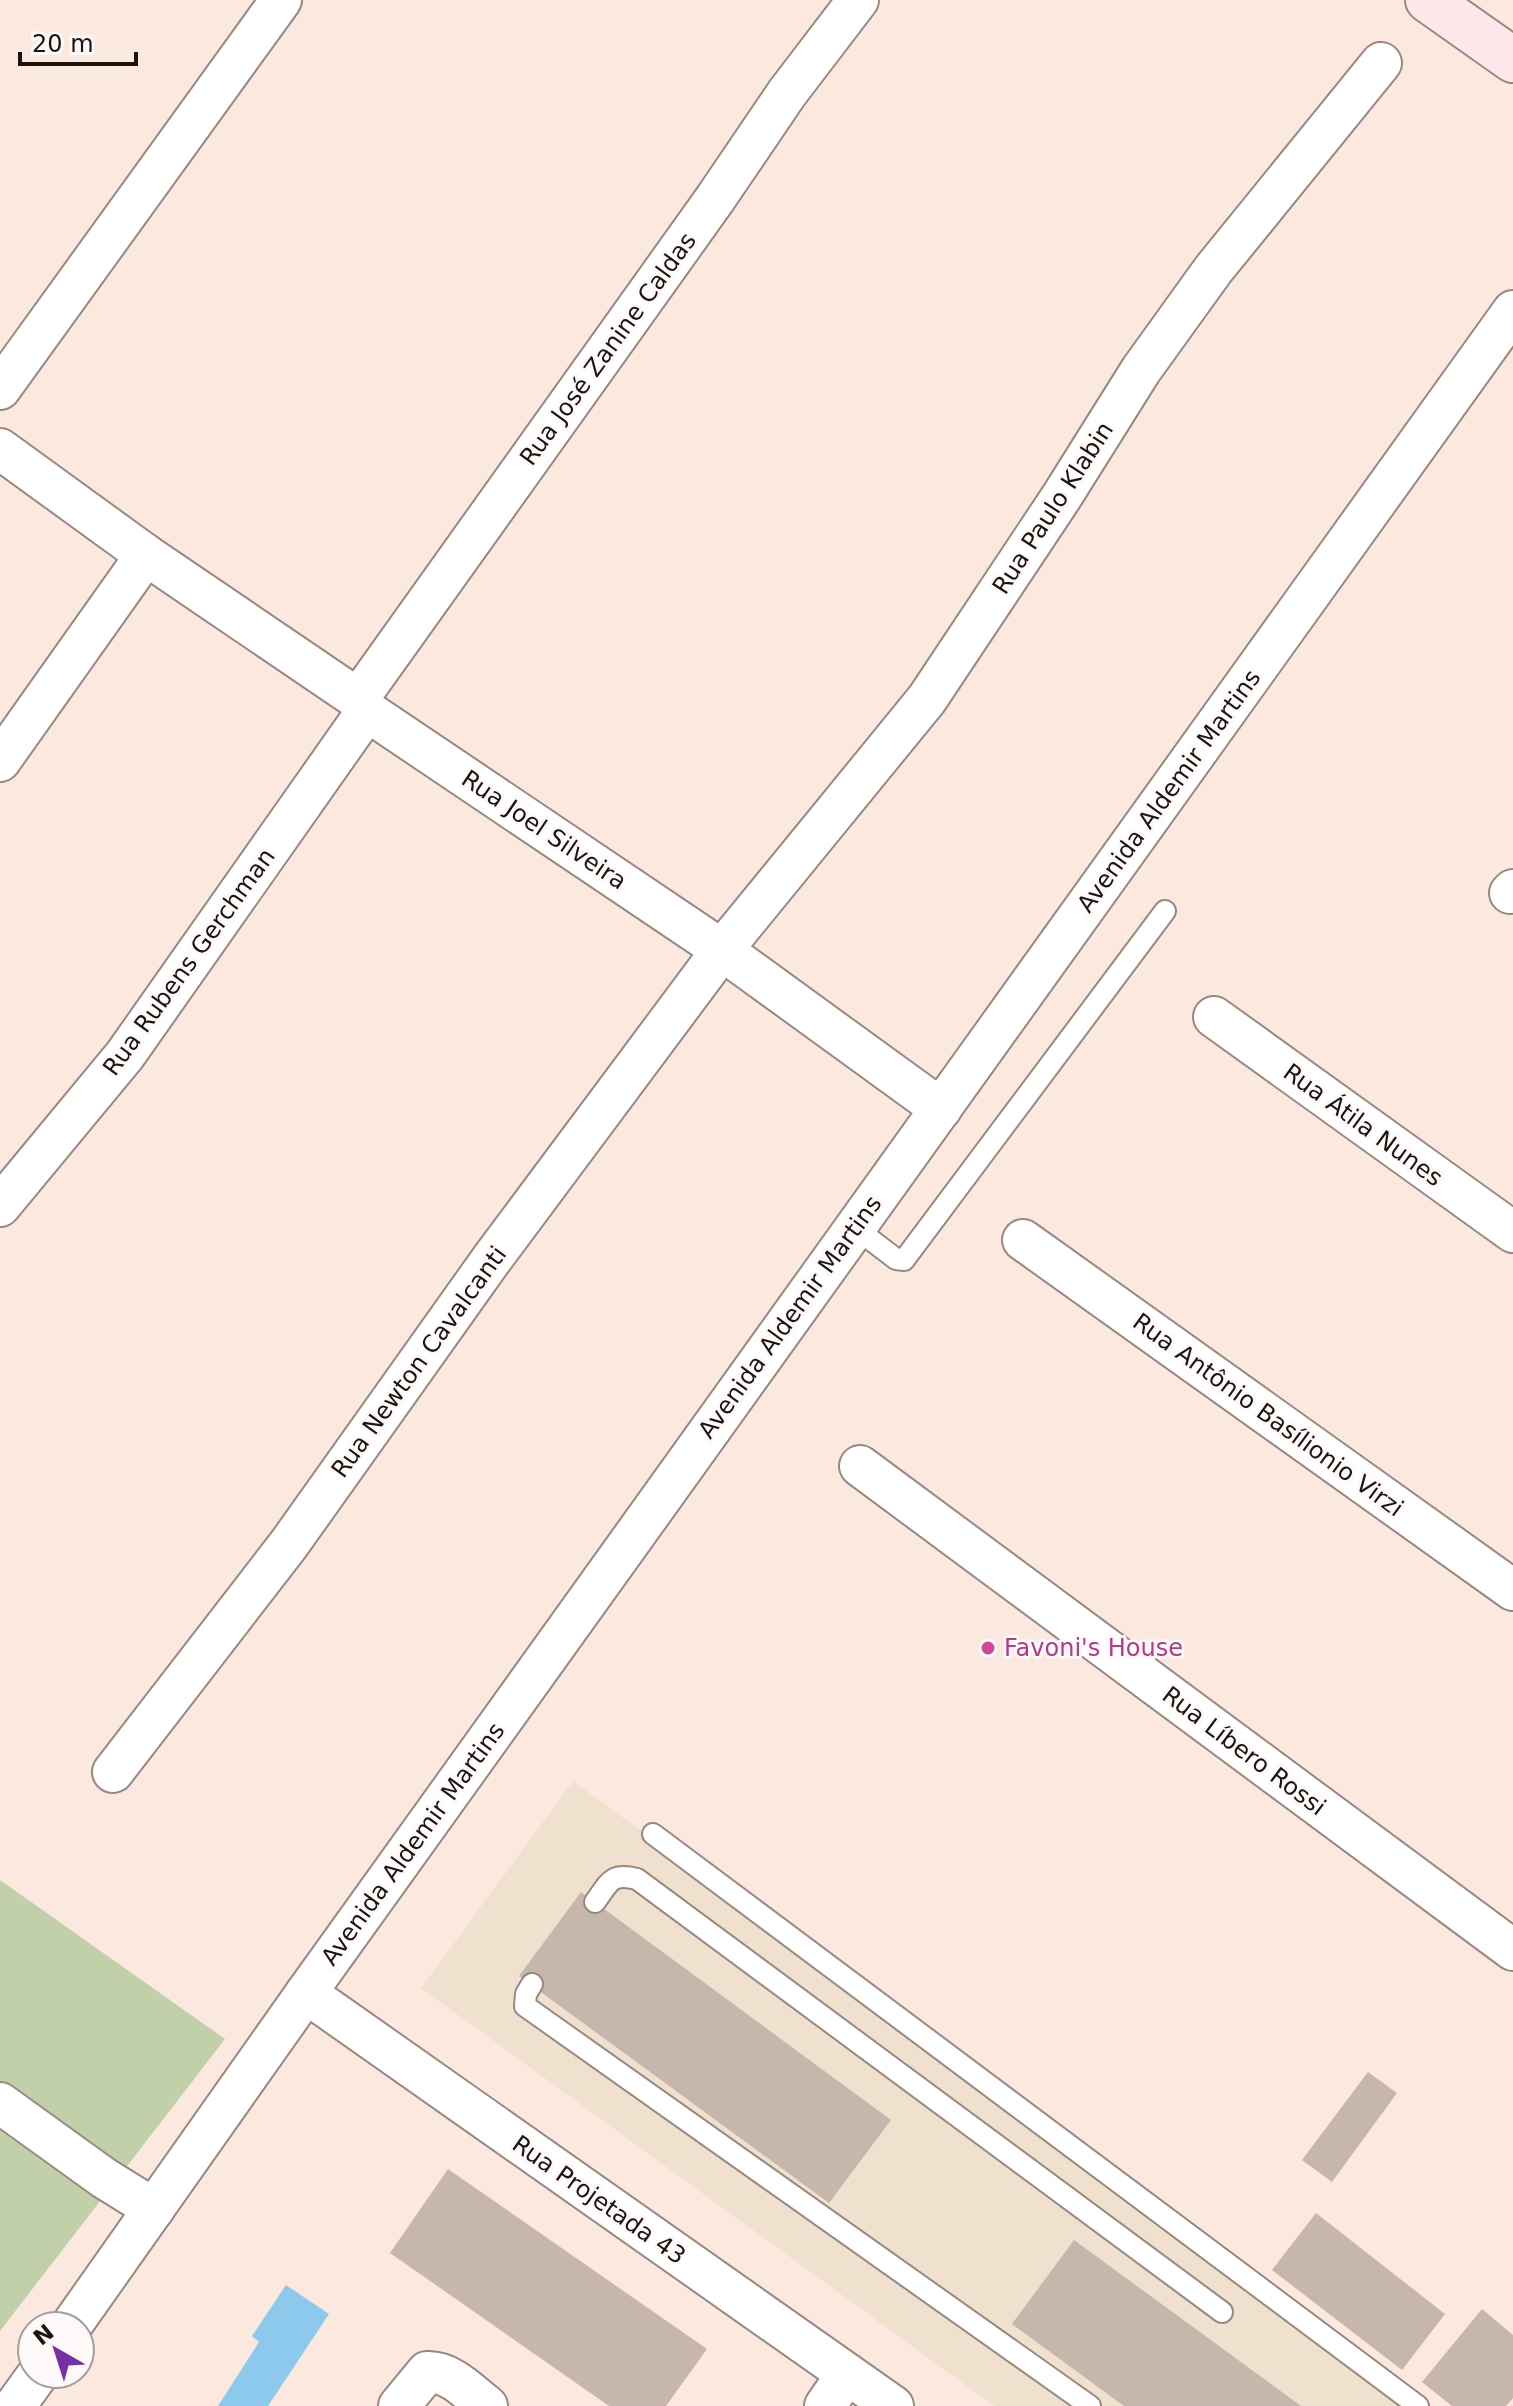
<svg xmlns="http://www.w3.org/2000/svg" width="1513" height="2406" font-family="'DejaVu Sans',sans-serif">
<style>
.commercial{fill:#f0e1ce}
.green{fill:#c2d0aa}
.water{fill:#8dc9ec}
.building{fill:#c6b6ac}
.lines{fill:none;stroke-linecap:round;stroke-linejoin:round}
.lane-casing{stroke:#988880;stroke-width:24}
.street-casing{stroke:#988880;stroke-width:44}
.secondary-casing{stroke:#988880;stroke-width:48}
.lane{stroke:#fff;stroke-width:20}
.street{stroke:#fff;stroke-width:40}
.secondary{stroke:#fde9ec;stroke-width:44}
.hotel-dot{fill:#d1479c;stroke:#fdf9f8;stroke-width:3}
.labels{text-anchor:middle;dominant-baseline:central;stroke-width:6;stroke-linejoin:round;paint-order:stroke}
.street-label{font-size:24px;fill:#1b1512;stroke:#fdf9f8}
.hotel-label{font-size:24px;fill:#b23c85;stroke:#fdf9f8;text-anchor:start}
</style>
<rect width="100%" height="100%" fill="#fbe9df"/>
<!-- commercial -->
<polygon class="commercial" points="573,1781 1429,2406 994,2406 421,1988"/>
<!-- green -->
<polygon class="green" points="0,1880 225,2039 0,2331"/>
<!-- water -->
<polygon class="water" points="286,2285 329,2314 268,2406 218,2406 259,2342 252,2336"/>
<!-- building -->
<g class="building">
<polygon points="581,1892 891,2120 829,2203 519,1976"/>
<polygon points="1368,2072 1397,2093 1332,2182 1302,2160"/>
<polygon points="448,2169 707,2349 666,2406 609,2406 390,2253"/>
<polygon points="1316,2213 1445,2314 1402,2370 1272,2270"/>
<polygon points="1074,2240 1301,2406 1124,2406 1012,2324"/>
<polygon points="1482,2309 1513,2335 1513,2398 1506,2406 1452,2406 1422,2382"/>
</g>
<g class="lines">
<defs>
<g id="lane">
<polyline points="854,1227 896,1259 904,1260 1165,911"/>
<polyline points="653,1834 1418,2406"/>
<path d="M595 1902C609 1883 611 1872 637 1879L1222 2312"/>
<polyline points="532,1984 526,1994 525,2006 1090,2406"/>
</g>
<g id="street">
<polyline points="0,389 281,0"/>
<polyline points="0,449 146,555 358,699 367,711 722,950 941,1109"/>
<polyline points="358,699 715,199 787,93 858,0"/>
<polyline points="0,761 146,555"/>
<polyline points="1510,893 1513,890"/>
<polyline points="1214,1017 1513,1232"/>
<polyline points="0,1206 125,1055 367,711"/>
<polyline points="1023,1240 1513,1590"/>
<polyline points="860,1466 1513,1950"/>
<polyline points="113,1772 289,1544 491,1260 722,950 927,699 1062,496 1141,370 1213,270 1381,63"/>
<polyline points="306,1993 893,2406"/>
<polyline points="0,2103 104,2178 154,2209"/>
<polyline points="71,2326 306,1993 1513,311"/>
<polyline points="15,2406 38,2374"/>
<path d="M399 2406 427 2372C450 2371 469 2392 487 2406"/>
<polyline points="825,2406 847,2374"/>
</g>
<polyline id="secondary" points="1428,0 1513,60"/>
</defs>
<!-- lane casing -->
<use href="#lane" class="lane-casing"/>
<!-- street casing -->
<use href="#street" class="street-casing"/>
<!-- secondary casing -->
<use href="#secondary" class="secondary-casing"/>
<!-- lane -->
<use href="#lane" class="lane"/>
<!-- street -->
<use href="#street" class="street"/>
<!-- secondary -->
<use href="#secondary" class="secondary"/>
</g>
<!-- markers -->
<circle class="hotel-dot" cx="988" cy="1648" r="8"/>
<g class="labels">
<!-- street labels -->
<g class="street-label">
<text transform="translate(608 349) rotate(-54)">Rua José Zanine Caldas</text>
<text transform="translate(1053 508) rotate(-57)">Rua Paulo Klabin</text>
<text transform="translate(1169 791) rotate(-54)">Avenida Aldemir Martins</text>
<text transform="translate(544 830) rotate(34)">Rua Joel Silveira</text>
<text transform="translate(189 962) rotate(-54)">Rua Rubens Gerchman</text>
<text transform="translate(1363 1125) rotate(36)">Rua Átila Nunes</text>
<text transform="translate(790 1317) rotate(-54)">Avenida Aldemir Martins</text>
<text transform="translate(419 1362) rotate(-54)">Rua Newton Cavalcanti</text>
<text transform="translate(1268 1415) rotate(36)">Rua Antônio Basílionio Virzi</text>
<text transform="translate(1244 1751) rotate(37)">Rua Líbero Rossi</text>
<text transform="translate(413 1844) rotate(-54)">Avenida Aldemir Martins</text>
<text transform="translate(599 2200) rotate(35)">Rua Projetada 43</text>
</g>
<!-- hotel labels -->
<g class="hotel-label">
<text x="1004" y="1648">Favoni's House</text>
</g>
</g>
<!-- north arrow -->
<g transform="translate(56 2350) rotate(321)"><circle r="38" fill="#fdf9f8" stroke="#a39e9c" stroke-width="2"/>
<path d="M0-6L14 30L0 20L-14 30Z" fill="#7630a4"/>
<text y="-12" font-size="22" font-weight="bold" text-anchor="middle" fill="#1b1512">N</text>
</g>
<!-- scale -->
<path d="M20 52v12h116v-12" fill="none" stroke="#1b1512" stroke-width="4"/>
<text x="32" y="52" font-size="24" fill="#1b1512" stroke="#fdf9f8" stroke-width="6" paint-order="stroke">20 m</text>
</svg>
